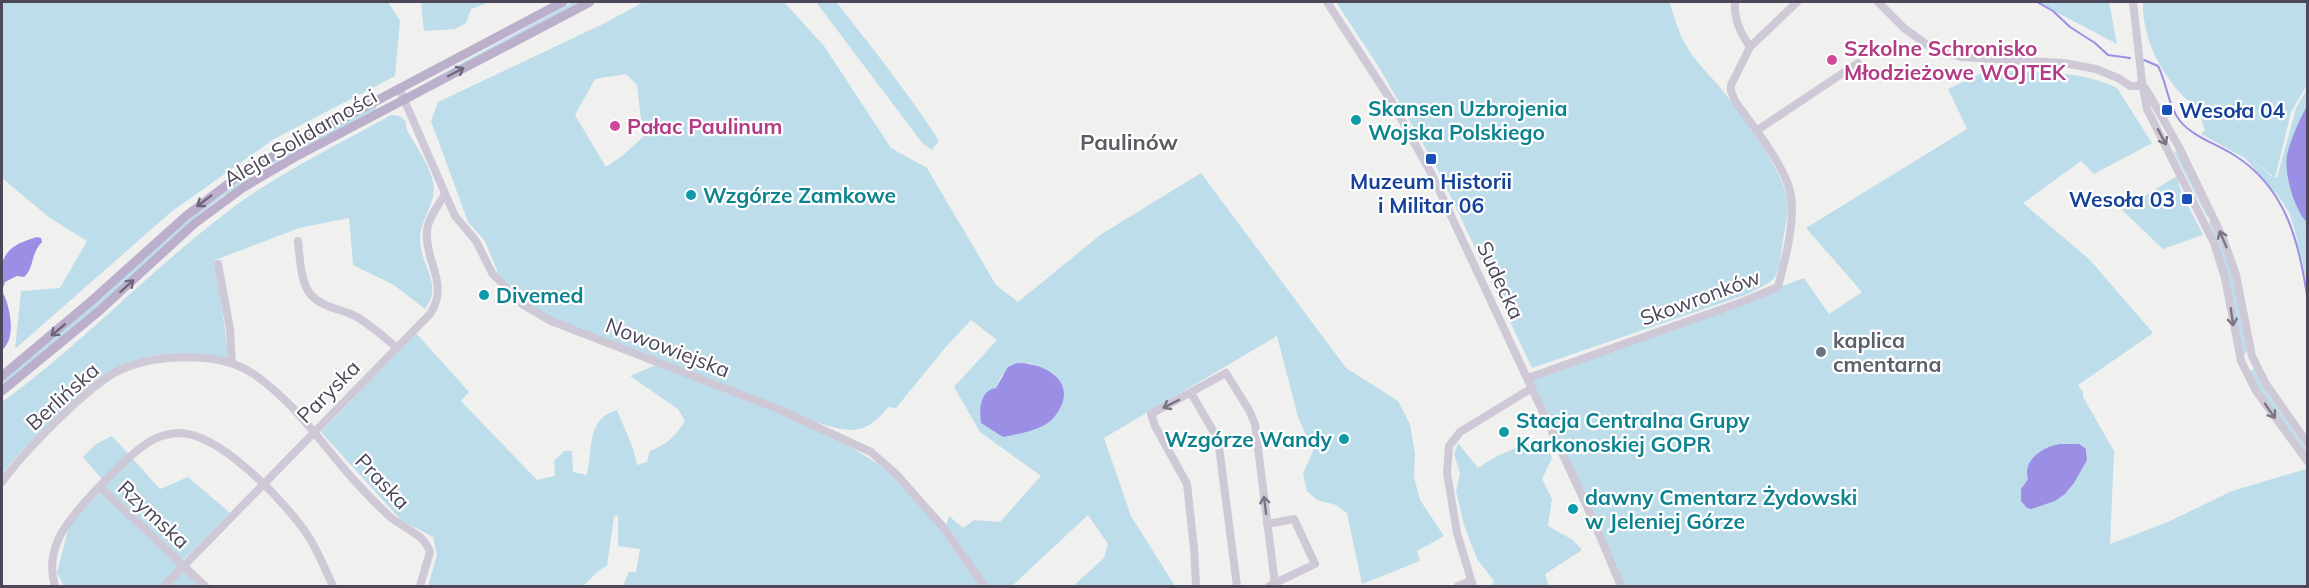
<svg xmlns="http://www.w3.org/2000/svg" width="2309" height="588" font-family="Mulish,sans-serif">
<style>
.green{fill:#beddeb;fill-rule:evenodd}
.water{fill:#9a8ee5}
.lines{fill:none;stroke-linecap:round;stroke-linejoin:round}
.stream{stroke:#9a8ee5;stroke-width:2}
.minor{stroke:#cec8d7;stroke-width:8}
.major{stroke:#bbafcb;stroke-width:9}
.oneway{stroke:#6f667c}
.oneway2{stroke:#7b7486}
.hotel-dot{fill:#d1479c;stroke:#fff;stroke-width:2}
.transit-dot{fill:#1a4fb4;stroke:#fff;stroke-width:2}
.culture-dot{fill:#0f9aa8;stroke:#fff;stroke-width:2}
.worship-dot{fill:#6b7280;stroke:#fff;stroke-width:2}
.labels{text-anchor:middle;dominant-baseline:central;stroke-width:4.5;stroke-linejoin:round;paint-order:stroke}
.hotel-label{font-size:21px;font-weight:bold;fill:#b23c85;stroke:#fff;text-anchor:start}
.culture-label{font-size:21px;font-weight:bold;fill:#0d838f;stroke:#fff;text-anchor:start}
.transit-label{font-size:21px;font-weight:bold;fill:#164399;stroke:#fff;text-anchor:start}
.street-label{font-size:21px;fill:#4e475a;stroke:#fff}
.worship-label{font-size:21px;font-weight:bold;fill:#5b616d;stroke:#fff;text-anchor:start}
.neighbourhood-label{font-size:22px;font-weight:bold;fill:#5e5b62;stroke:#fff}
</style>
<rect width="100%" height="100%" fill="#f0f0ee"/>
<!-- green -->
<g class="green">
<polygon points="2,2 388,2 400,21 395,76 274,139 171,212 15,349 21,291 60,288 87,241 50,218 2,178"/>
<polygon points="430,2 522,2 490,2 471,9 466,23 455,29 424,31 421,3"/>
<polygon points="573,2 582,2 416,88"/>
<path d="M644 2H784L824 46 891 148 927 168 996 285 1018 302 1100 235 1201 173 1346 368 1398 401 1410 424 1415 454 1414 477 1420 500 1444 536 1417 551 1420 561 1362 584 1347 513 1336 505 1317 500 1307 491 1303 474 1313 451 1298 417 1277 336 1104 438 1131 516 1175 586H1073L1104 558 1108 544 1088 515 1012 586H987L946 526 949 516 963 528 974 520 1000 522 1041 476 980 432 954 387 997 340 971 320 944 349 896 408 888 407C861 442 843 429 805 419L551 319 536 310 499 275 485 241 468 222 431 121 438 102 603 24ZM626 74 637 85 643 137 622 156 606 167 575 115 595 79ZM1029 363 1056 375 996 388 1002 375Z"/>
<path d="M816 2H836C872 47 908 93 939 141L932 150 923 144Z"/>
<path d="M1336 2H1669C1674 13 1676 25 1681 36 1689 54 1704 69 1717 84 1739 110 1778 163 1787 196 1790 209 1785 227 1783 241 1777 280 1781 278 1745 295L1532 368 1439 172 1380 69Z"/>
<polygon points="2037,2 2109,2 2117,44"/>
<path d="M2143 2H2307V85L2291 112 2275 178 2252 159 2271 176 2277 178 2296 108 2307 89V283L2295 231 2289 212 2282 201 2245 158 2201 134 2205 130C2202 124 2202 118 2199 112 2196 105 2188 101 2183 96 2159 71 2142 36 2143 2Z"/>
<path d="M1986 71C2026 72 2080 69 2117 88L2152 143 2094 174 2081 161 2023 203 2090 260 2153 333 2078 385 2083 392V397L2114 451 2110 544 2168 522 2232 491 2306 469 2307 586H1621L1528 378 1804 278 1829 314 1862 292 1806 228 1967 129 1948 89ZM2060 444 2086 449C2089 458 2085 460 2082 467 2066 501 2061 496 2031 509L2027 508 2021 501V489L2028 479C2023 460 2043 447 2060 444Z"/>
<polygon points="375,105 377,109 279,161 223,196 191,221 95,309 2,386 2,381 56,337 177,229 221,193 277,157"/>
<path d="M391 115 400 116 406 122V128C414 144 429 163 433 182 438 201 420 219 420 239 420 266 444 284 425 309L394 285 353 265 349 218 299 228 215 260 229 358C187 351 141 350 104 375 88 385 74 402 59 415 40 434 17 453 2 475V402C81 345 148 272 226 213 274 175 338 145 391 115Z"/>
<polygon points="2177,151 2209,216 2207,217 2174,152"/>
<path d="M2177 176C2181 199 2194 214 2203 235L2163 249 2122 210Z"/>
<polygon points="2212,221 2233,276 2247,351 2245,354 2243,354 2226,269 2209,222"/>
<path d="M416 333 469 392 461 401 537 480 555 476 554 461 564 451H572L573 472 587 475C593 449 586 419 617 410 624 428 634 446 637 465L647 462 650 451C666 445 676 436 685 421L678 409 630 376 656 365C730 392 816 423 881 466 910 485 964 556 979 586H623L629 572H636L640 549 618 546V515L614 517 607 566C596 570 592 580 582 586H428L437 555 433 537 401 520 321 432Z"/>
<polygon points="2254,369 2267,393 2307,450 2307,457 2260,391 2249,372"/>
<polygon points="112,436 160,489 188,477 230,513 178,565 200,586 64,586 57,573 69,525 107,485 83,457 96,444"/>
<path d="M1543 441 1552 458 1542 479 1552 499 1548 526 1573 540 1582 550 1545 574 1549 586H1491L1494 581 1477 559 1464 525 1456 491 1460 473 1454 454 1458 443 1478 468C1497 454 1520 445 1543 441Z"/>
</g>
<!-- water -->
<g class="water">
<path d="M2307 106V223C2294 208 2284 175 2287 155 2291 138 2299 121 2307 106Z"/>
<path d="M37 237 41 238 42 242C30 254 35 267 24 277L17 276 5 282 2 291C10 305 17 338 2 350V263C8 246 21 242 37 237Z"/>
<path d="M1017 363C1048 363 1080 384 1055 416 1045 430 1018 434 1003 437L981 423C979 410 980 390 996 388L1008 367Z"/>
<path d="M2060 444H2079L2086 449 2087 460 2074 483 2065 494 2055 501 2031 509 2027 508 2021 501V489L2028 479C2022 460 2044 446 2060 444Z"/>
</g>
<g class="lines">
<!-- stream -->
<g class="stream">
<polyline points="2037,2 2053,11 2070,27 2095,43 2108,55 2130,58"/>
<path d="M2144 60 2158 66C2167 83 2168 106 2180 121 2193 137 2217 144 2234 155 2287 188 2300 245 2308 302"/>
</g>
<!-- minor -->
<g class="minor">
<polyline points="1327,2 1392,102 1432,175 1591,515 1621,586"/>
<path d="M1735 2C1734 20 1740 32 1750 47"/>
<polyline points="1878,2 1905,29 1932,48 1961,57 2064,63 2096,69 2118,78 2130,86 2138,86 2142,82"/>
<polyline points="2133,2 2142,82 2147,109 2214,243 2225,278 2241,361 2256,391 2308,462"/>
<polyline points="399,88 455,216 476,241 492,273 522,304 551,321 778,409 871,452 896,474 943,527 984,586"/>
<polyline points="2146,89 2179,147 2223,238 2236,275 2252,356 2266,384 2308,444"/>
<polyline points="1756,131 1858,63"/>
<path d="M298 241C300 257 300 282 311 295 323 308 342 309 357 317 372 326 384 337 397 348"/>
<polyline points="218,264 230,329 232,363"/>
<path d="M1528 378 1742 302 1778 287C1785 259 1795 225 1791 196 1787 168 1752 125 1735 101L1731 91V85L1750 47 1797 2"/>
<polyline points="1191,393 1218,439 1237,586"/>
<path d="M2 482C22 454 89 384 120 370 156 354 218 351 252 373 293 400 320 442 352 478 363 490 375 503 387 514 401 528 423 532 430 552L420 586"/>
<polyline points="100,487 205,586"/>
<polyline points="1267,524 1294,519 1315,564 1269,586"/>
<path d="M55 586C50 570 52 553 59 538 69 515 125 458 146 444 155 437 169 433 180 433 219 434 275 493 298 522 314 541 323 565 333 586"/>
<path d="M164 586 430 314C450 284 425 263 427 232 427 220 439 204 445 194"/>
<polyline points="1196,586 1194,548 1187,484 1155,426 1151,414 1226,373 1249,410 1255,424 1275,584"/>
<polyline points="1458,586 1471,581"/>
<polyline points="1473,586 1457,533 1447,473 1449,446 1460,432 1532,388"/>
</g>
<!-- major -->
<g class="major">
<polyline points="2,376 89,303 186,216 237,177 289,147 563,2"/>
<polyline points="2,391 98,312 194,224 244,187 295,157 590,2"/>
</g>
</g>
<!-- one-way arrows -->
<defs><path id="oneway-shaft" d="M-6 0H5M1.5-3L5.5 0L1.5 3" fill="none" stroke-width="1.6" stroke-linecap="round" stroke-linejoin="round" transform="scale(1.5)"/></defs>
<g class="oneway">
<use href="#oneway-shaft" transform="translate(456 72) rotate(-28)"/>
<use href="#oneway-shaft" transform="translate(204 201) rotate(143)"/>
<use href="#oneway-shaft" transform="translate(127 286) rotate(-42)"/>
<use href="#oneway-shaft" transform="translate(58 330) rotate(140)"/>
</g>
<g class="oneway2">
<use href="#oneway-shaft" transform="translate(2162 137) rotate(62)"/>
<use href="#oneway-shaft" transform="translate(2223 239) rotate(-113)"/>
<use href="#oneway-shaft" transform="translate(2232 317) rotate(82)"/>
<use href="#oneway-shaft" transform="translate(1171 404) rotate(153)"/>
<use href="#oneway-shaft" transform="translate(2270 411) rotate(55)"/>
<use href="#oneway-shaft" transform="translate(1265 505) rotate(-97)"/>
</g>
<!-- markers -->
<g class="hotel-dot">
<circle cx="1832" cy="60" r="6"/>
<circle cx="615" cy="126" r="6"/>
</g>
<g class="transit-dot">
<rect x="2161" y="104" width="12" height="12" rx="3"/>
<rect x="1425" y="153" width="12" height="12" rx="3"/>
<rect x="2181" y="193" width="12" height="12" rx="3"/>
</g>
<g class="culture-dot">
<circle cx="1356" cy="120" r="6"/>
<circle cx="691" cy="195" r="6"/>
<circle cx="484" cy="295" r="6"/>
<circle cx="1504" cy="432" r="6"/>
<circle cx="1344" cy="439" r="6"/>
<circle cx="1573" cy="509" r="6"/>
</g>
<circle class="worship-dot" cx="1821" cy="352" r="6"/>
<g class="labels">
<!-- hotel labels -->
<g class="hotel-label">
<text x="1844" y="48">Szkolne Schronisko<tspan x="1844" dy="24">Młodzieżowe WOJTEK</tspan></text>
<text x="627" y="126">Pałac Paulinum</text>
</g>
<!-- culture labels -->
<g class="culture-label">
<text x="1368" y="108">Skansen Uzbrojenia<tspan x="1368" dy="24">Wojska Polskiego</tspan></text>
<text x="703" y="195">Wzgórze Zamkowe</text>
<text x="496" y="295">Divemed</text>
<text x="1516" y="420">Stacja Centralna Grupy<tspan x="1516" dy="24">Karkonoskiej GOPR</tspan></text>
<text x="1332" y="439" text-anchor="end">Wzgórze Wandy</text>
<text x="1585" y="497">dawny Cmentarz Żydowski<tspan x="1585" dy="24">w Jeleniej Górze</tspan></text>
</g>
<!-- transit labels -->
<g class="transit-label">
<text x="2179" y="110">Wesoła 04</text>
<text x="1431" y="181" text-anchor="middle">Muzeum Historii<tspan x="1431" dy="24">i Militar 06</tspan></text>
<text x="2175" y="199" text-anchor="end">Wesoła 03</text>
</g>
<!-- street labels -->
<g class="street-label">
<text transform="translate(300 137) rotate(-30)">Aleja Solidarności</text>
<text transform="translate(1501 280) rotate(65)">Sudecka</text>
<text transform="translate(1700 297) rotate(-20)">Skowronków</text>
<text transform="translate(668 347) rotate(21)">Nowowiejska</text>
<text transform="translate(328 391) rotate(-45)">Paryska</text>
<text transform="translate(62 396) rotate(-42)">Berlińska</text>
<text transform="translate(383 481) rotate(46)">Praska</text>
<text transform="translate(154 514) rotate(43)">Rzymska</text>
</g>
<!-- worship labels -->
<g class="worship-label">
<text x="1833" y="340">kaplica<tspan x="1833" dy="24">cmentarna</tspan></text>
</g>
<!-- neighbourhood labels -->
<g class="neighbourhood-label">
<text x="1129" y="142">Paulinów</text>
</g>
</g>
<!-- border -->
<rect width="2309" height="588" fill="none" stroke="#4e475a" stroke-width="6"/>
</svg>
